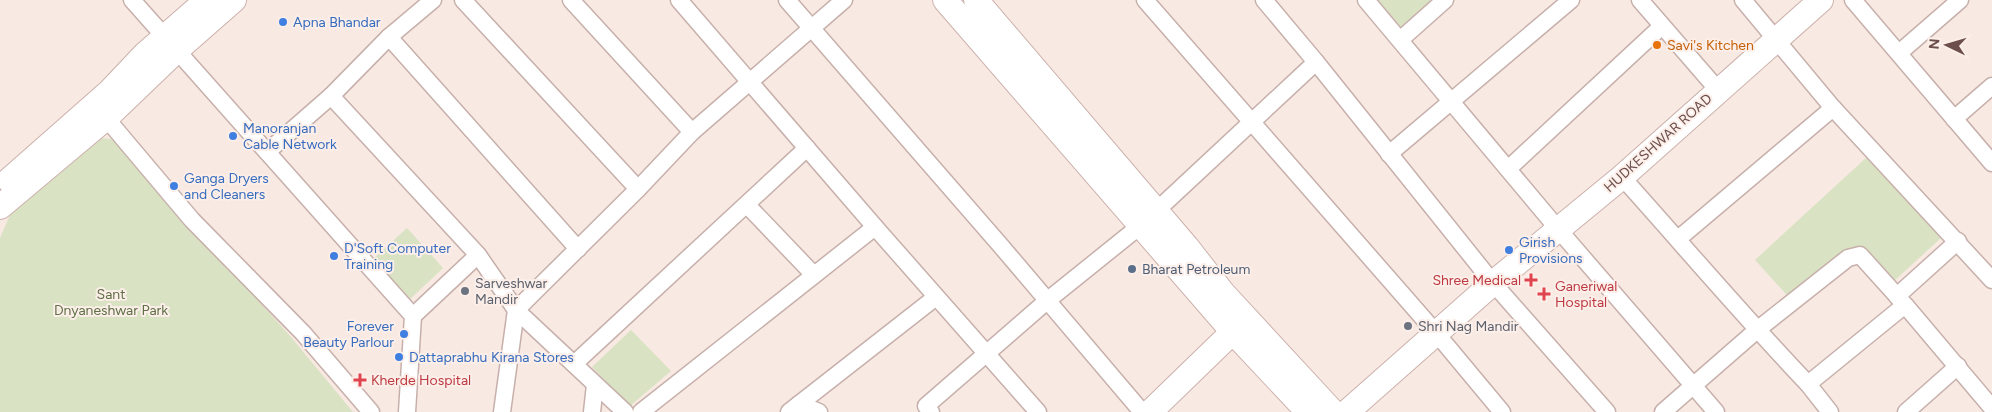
<svg xmlns="http://www.w3.org/2000/svg" width="1992" height="412" font-family="Figtree,sans-serif">
<style>
.green{fill:#d9e3c3}
.lines{fill:none;stroke-linecap:round;stroke-linejoin:round}
.minor-casing{stroke:#c7b0ab;stroke-width:19}
.secondary-casing{stroke:#ccb1ac;stroke-width:26}
.minor{stroke:#fff;stroke-width:16}
.secondary{stroke:#fff;stroke-width:24}
.shop-dot{fill:#3f7fe0;stroke:#fceee8;stroke-width:2}
.food-dot{fill:#e8710a;stroke:#fceee8;stroke-width:2}
.service-dot{fill:#5c6f8a;stroke:#fceee8;stroke-width:2}
.health-dot{fill:#e0444e;stroke:#fceee8;stroke-width:2}
.worship-dot{fill:#6b7280;stroke:#fceee8;stroke-width:2}
.labels{text-anchor:middle;dominant-baseline:central;stroke-width:4;stroke-linejoin:round;paint-order:stroke}
.shop-label{font-size:14px;fill:#366cbe;stroke:#fceee8;text-anchor:start}
.food-label{font-size:14px;fill:#c56008;stroke:#fceee8;text-anchor:start}
.street-label{font-size:14px;fill:#6c4f4c;stroke:#fceee8}
.service-label{font-size:14px;fill:#4e5e75;stroke:#fceee8;text-anchor:start}
.health-label{font-size:14px;fill:#be3a42;stroke:#fceee8;text-anchor:start}
.worship-label{font-size:14px;fill:#5b616d;stroke:#fceee8;text-anchor:start}
.park-label{font-size:14px;fill:#5f7046;stroke:#fceee8}
</style>
<rect width="100%" height="100%" fill="#f8e9e2"/>
<!-- green -->
<g class="green">
<polygon points="1377,0 1433,0 1402,28"/>
<polygon points="100,138 111,139 116,143 291,337 353,412 0,412 0,238 10,215 54,173"/>
<polygon points="1867,157 1941,238 1893,282 1861,248 1797,306 1755,260"/>
<polygon points="407,228 443,268 408,301 371,261"/>
<polygon points="631,330 671,371 630,406 592,367"/>
</g>
<g class="lines">
<defs>
<g id="minor">
<polyline points="132,0 267,152 331,96 389,37 433,0"/>
<polyline points="463,0 638,189"/>
<polyline points="571,0 692,132"/>
<polyline points="787,0 1001,246 1142,412"/>
<polyline points="1145,0 1437,334 1502,412"/>
<polyline points="1264,0 1316,62 1493,283 1607,412"/>
<polyline points="1366,0 1558,229 1716,412"/>
<polyline points="1640,0 1718,90"/>
<polyline points="1743,0 1833,108 1992,280"/>
<polyline points="1853,0 1992,163"/>
<polyline points="389,37 578,249"/>
<polyline points="1400,40 1445,0"/>
<polyline points="1899,53 1960,0"/>
<polyline points="331,96 478,255 413,316"/>
<polyline points="106,118 192,220 303,333 371,412"/>
<polyline points="1954,119 1992,86"/>
<polyline points="267,152 413,316 407,412"/>
<polyline points="1389,154 1571,0"/>
<polyline points="1508,169 1662,26"/>
<path d="M1622 177C1684 246 1744 317 1808 384L1905 305 1992 408"/>
<polyline points="747,205 814,275"/>
<polyline points="875,227 1038,412"/>
<polyline points="1678,239 1833,108"/>
<polyline points="478,255 516,310 625,412"/>
<polyline points="1903,303 1897,296 1958,241"/>
<polyline points="574,364 807,148"/>
<polyline points="1808,384 1830,412"/>
<polyline points="799,404 819,412"/>
<polyline points="502,412 516,310 638,189 692,132 844,0"/>
<polyline points="592,412 595,385"/>
<polyline points="641,412 875,227 679,0"/>
<polyline points="789,412 936,297"/>
<polyline points="931,412 926,406 1048,300 1140,226 1316,62"/>
<polyline points="1663,412 1757,330 1848,258 1860,255 1897,296"/>
<polyline points="1906,412 1958,366"/>
</g>
<g id="secondary">
<polyline points="945,0 1233,332 1308,412"/>
<polyline points="976,0 1187,247 1223,293 1333,412"/>
<polyline points="9,180 110,91 145,54 207,0"/>
<polyline points="0,207 106,118 177,50 234,0"/>
<polyline points="1150,412 1244,321"/>
<polyline points="1347,412 1493,283 1622,177 1821,0"/>
</g>
</defs>
<!-- minor casing -->
<use href="#minor" class="minor-casing"/>
<!-- secondary casing -->
<use href="#secondary" class="secondary-casing"/>
<!-- minor -->
<use href="#minor" class="minor"/>
<!-- secondary -->
<use href="#secondary" class="secondary"/>
</g>
<!-- markers -->
<g class="shop-dot">
<circle cx="283" cy="22" r="5"/>
<circle cx="233" cy="136" r="5"/>
<circle cx="174" cy="186" r="5"/>
<circle cx="1509" cy="250" r="5"/>
<circle cx="334" cy="256" r="5"/>
<circle cx="404" cy="334" r="5"/>
<circle cx="399" cy="357" r="5"/>
</g>
<circle class="food-dot" cx="1657" cy="45" r="5"/>
<circle class="service-dot" cx="1132" cy="269" r="5"/>
<g class="health-dot">
<path d="M1528.5 272.5h5v5h5v5h-5v5h-5v-5h-5v-5h5z"/>
<path d="M1541.5 286.5h5v5h5v5h-5v5h-5v-5h-5v-5h5z"/>
<path d="M357.5 372.5h5v5h5v5h-5v5h-5v-5h-5v-5h5z"/>
</g>
<g class="worship-dot">
<circle cx="465" cy="291" r="5"/>
<circle cx="1408" cy="326" r="5"/>
</g>
<g class="labels">
<!-- shop labels -->
<g class="shop-label">
<text x="293" y="22">Apna Bhandar</text>
<text x="243" y="128">Manoranjan<tspan x="243" dy="16">Cable Network</tspan></text>
<text x="184" y="178">Ganga Dryers<tspan x="184" dy="16">and Cleaners</tspan></text>
<text x="1519" y="242">Girish<tspan x="1519" dy="16">Provisions</tspan></text>
<text x="344" y="248">D'Soft Computer<tspan x="344" dy="16">Training</tspan></text>
<text x="394" y="326" text-anchor="end">Forever<tspan x="394" dy="16">Beauty Parlour</tspan></text>
<text x="409" y="357">Dattaprabhu Kirana Stores</text>
</g>
<!-- food labels -->
<g class="food-label">
<text x="1667" y="45">Savi's Kitchen</text>
</g>
<!-- street labels -->
<g class="street-label">
<text transform="translate(1658 143) rotate(-42)">HUDKESHWAR ROAD</text>
</g>
<!-- service labels -->
<g class="service-label">
<text x="1142" y="269">Bharat Petroleum</text>
</g>
<!-- health labels -->
<g class="health-label">
<text x="1521" y="280" text-anchor="end">Shree Medical</text>
<text x="1555" y="286">Ganeriwal<tspan x="1555" dy="16">Hospital</tspan></text>
<text x="371" y="380">Kherde Hospital</text>
</g>
<!-- worship labels -->
<g class="worship-label">
<text x="475" y="283">Sarveshwar<tspan x="475" dy="16">Mandir</tspan></text>
<text x="1418" y="326">Shri Nag Mandir</text>
</g>
<!-- park labels -->
<g class="park-label">
<text x="111" y="294">Sant<tspan x="111" dy="16">Dnyaneshwar Park</tspan></text>
</g>
</g>
<!-- north arrow -->
<g transform="translate(1947 45) rotate(275)" stroke="#fceee8" stroke-width="4" paint-order="stroke">
<path d="M0-4L9 19L0 12L-9 19Z" fill="#6c4f4c"/>
<text y="-8" font-size="14" font-weight="bold" text-anchor="middle" fill="#6c4f4c">N</text>
</g>
</svg>
